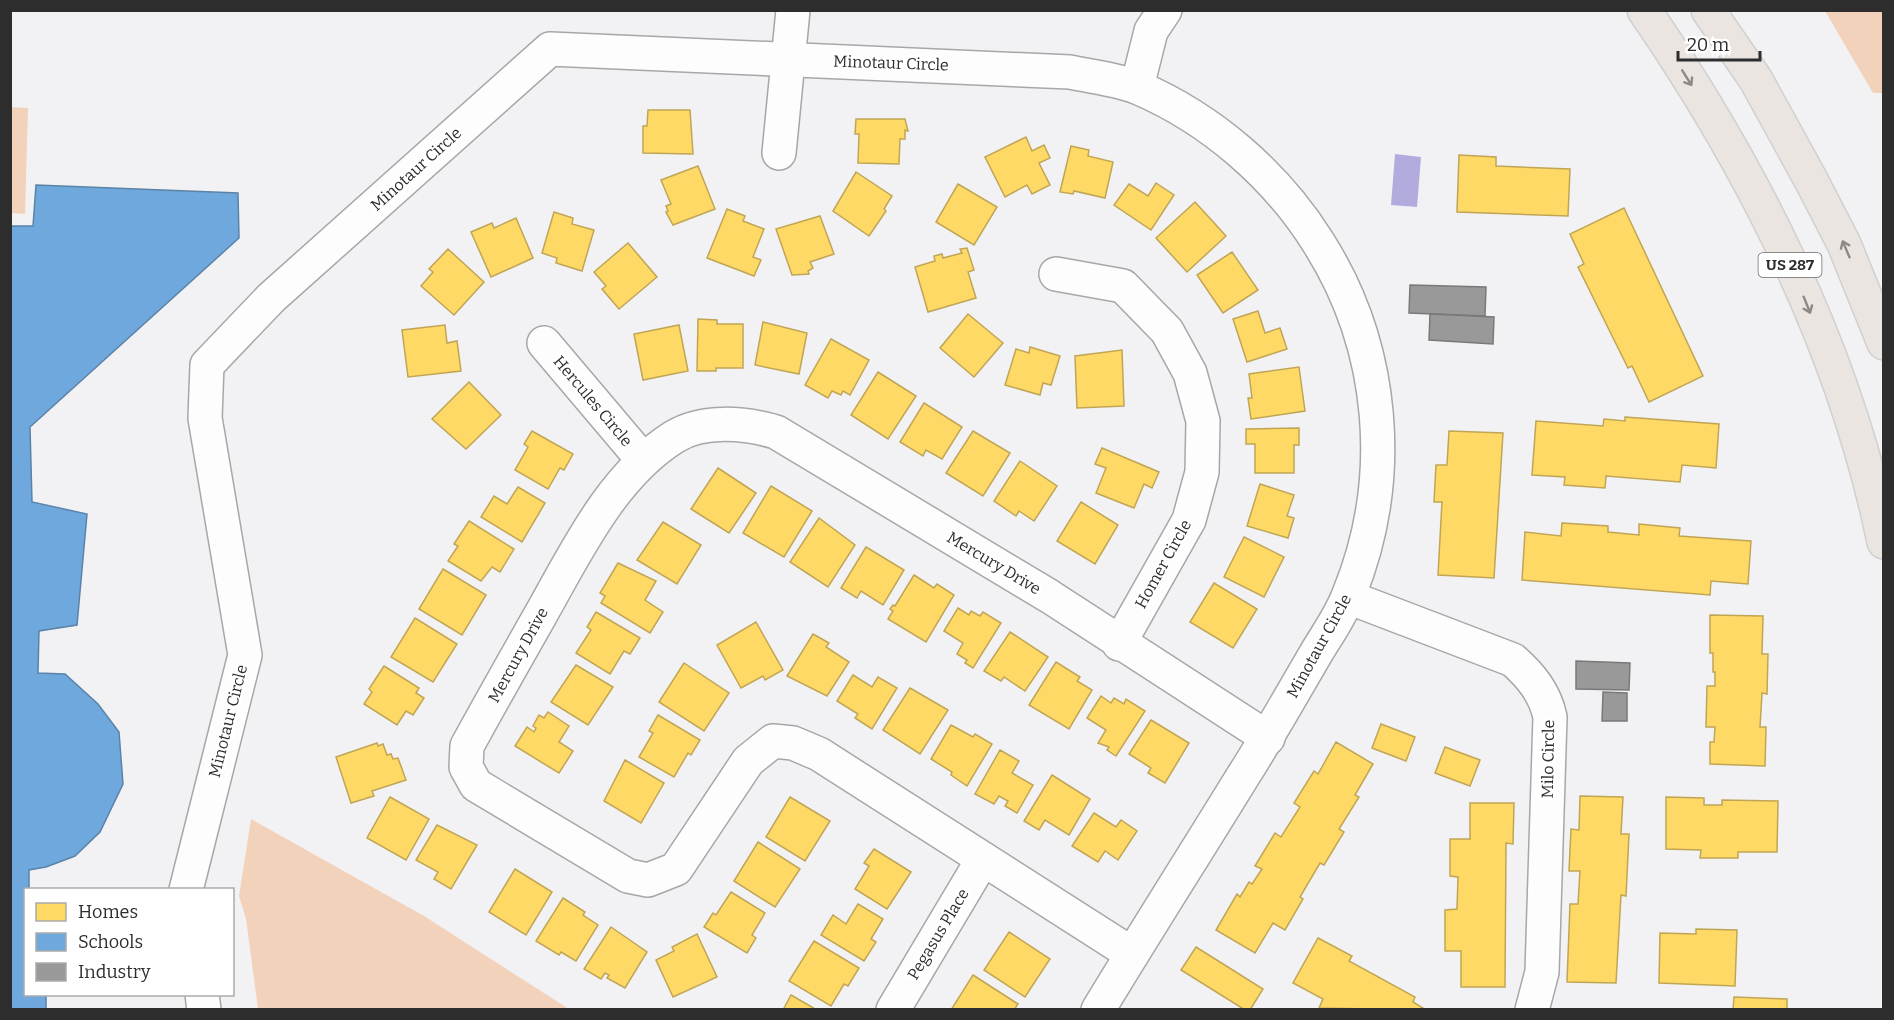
<svg xmlns="http://www.w3.org/2000/svg" width="1894" height="1020" font-family="Bitter,serif">
<style>
.green{fill:#f3d2bc}
.water{fill:#b2acde}
.homes{fill:#ffd966;stroke:#c0a555;stroke-width:1.5}
.schools{fill:#6fa8dc;stroke:#5b83a8;stroke-width:1.5}
.industry{fill:#999;stroke:#797979;stroke-width:1.5}
.lines{fill:none;stroke-linecap:round;stroke-linejoin:round}
.minor-casing{stroke:#a7a7a9;stroke-width:36}
.major-casing{stroke:#d0d0d1;stroke-width:36}
.minor{stroke:#fdfdfd;stroke-width:33}
.major{stroke:#eae5e1;stroke-width:33}
.oneway{stroke:#8c8988}
.labels{text-anchor:middle;dominant-baseline:central;stroke-width:6;stroke-linejoin:round;paint-order:stroke}
.shield{fill:#fff;stroke:#6c6c6d;stroke-width:1.5}
.shield-label{font-size:15px;font-weight:bold;fill:#2d2d2e}
.street-label{font-size:16px;fill:#2d2d2e;stroke:#fff}
</style>
<rect width="100%" height="100%" fill="#f2f2f4"/>
<!-- green -->
<g class="green">
<polygon points="1825,11 1883,11 1883,93 1873,93"/>
<polygon points="11,107 28,108 25,214 11,213"/>
<polygon points="251,819 424,916 569,1009 258,1009 246,919 239,896"/>
</g>
<!-- water -->
<polygon class="water" points="1395,154 1421,157 1417,207 1391,205"/>
<!-- homes -->
<g class="homes">
<polygon points="648,110 690,110 693,154 643,153 643,126 647,126"/>
<polygon points="856,119 905,119 908,131 905,130 905,139 900,139 899,164 858,163 859,134 855,134"/>
<polygon points="1026,137 1032,151 1044,145 1050,158 1039,163 1050,185 1032,194 1027,185 1005,197 985,157"/>
<polygon points="1071,146 1089,150 1088,156 1113,162 1105,198 1074,191 1073,194 1060,192"/>
<polygon points="1459,155 1496,157 1496,166 1570,169 1568,216 1457,212"/>
<polygon points="698,166 715,209 673,225 666,212 668,211 666,206 671,204 661,180"/>
<polygon points="856,172 892,196 884,209 886,211 869,236 833,211"/>
<polygon points="1156,183 1174,195 1151,230 1114,205 1129,184 1148,196"/>
<polygon points="958,184 997,207 974,245 936,222"/>
<polygon points="1195,202 1226,236 1187,272 1156,238"/>
<polygon points="1624,208 1703,376 1649,402 1632,366 1628,368 1578,267 1584,264 1570,234"/>
<polygon points="727,209 745,216 743,221 764,229 753,257 761,260 754,276 707,258"/>
<polygon points="554,212 573,218 572,224 594,230 582,271 556,263 557,258 542,253"/>
<polygon points="820,216 834,254 810,262 813,268 808,271 809,274 792,275 776,229"/>
<polygon points="516,218 533,258 491,277 471,232 492,223 494,228"/>
<polygon points="628,243 657,277 619,309 602,289 606,286 594,272"/>
<polygon points="967,248 974,270 968,272 976,298 928,312 915,267 935,261 934,256 942,254 943,258 962,253 960,249"/>
<polygon points="448,249 484,282 454,315 421,286 433,272 429,269"/>
<polygon points="1232,252 1258,290 1223,313 1197,275"/>
<polygon points="1258,311 1265,333 1280,328 1287,349 1247,362 1233,319"/>
<polygon points="968,314 1003,343 974,377 940,348"/>
<polygon points="698,319 717,320 717,324 743,324 743,368 716,368 716,371 697,371"/>
<polygon points="763,322 807,333 799,374 755,365"/>
<polygon points="445,325 447,343 457,341 461,371 408,377 402,330"/>
<polygon points="679,325 688,371 643,380 634,334"/>
<polygon points="831,339 869,360 850,395 843,391 841,395 832,391 828,398 805,385"/>
<polygon points="1030,347 1060,356 1051,385 1043,383 1040,395 1005,385 1016,349 1029,353"/>
<polygon points="1122,350 1124,406 1077,408 1075,356"/>
<polygon points="1299,367 1305,411 1251,419 1248,398 1252,398 1249,374"/>
<polygon points="878,372 916,396 888,439 851,415"/>
<polygon points="469,382 501,415 466,449 432,419"/>
<polygon points="924,403 962,427 942,459 926,450 923,456 900,442"/>
<polygon points="1625,417 1719,424 1716,468 1682,465 1680,482 1606,476 1605,488 1564,485 1565,477 1532,475 1536,421 1603,426 1604,419 1625,421"/>
<polygon points="1299,428 1299,445 1294,445 1294,473 1255,473 1255,444 1246,444 1246,429"/>
<polygon points="532,431 573,454 564,470 560,468 548,489 515,470 528,447 524,444"/>
<polygon points="973,431 1010,453 983,496 946,473"/>
<polygon points="1449,431 1503,433 1494,578 1438,575 1442,502 1434,502 1436,465 1447,465"/>
<polygon points="1102,448 1159,472 1152,488 1144,484 1134,508 1096,493 1106,468 1095,464"/>
<polygon points="1020,461 1057,486 1034,521 1019,511 1016,516 994,501"/>
<polygon points="718,468 756,493 729,533 691,509"/>
<polygon points="1260,484 1294,495 1287,516 1294,518 1288,538 1247,526"/>
<polygon points="771,486 812,511 784,557 743,533"/>
<polygon points="518,487 545,503 522,542 481,517 494,496 507,504"/>
<polygon points="1081,502 1118,525 1095,564 1057,541"/>
<polygon points="819,518 855,545 828,587 790,562"/>
<polygon points="469,521 514,549 500,572 492,567 481,581 448,561 458,546 454,544"/>
<polygon points="663,522 701,545 677,584 637,560"/>
<polygon points="1562,523 1608,526 1608,532 1639,535 1639,524 1680,528 1679,536 1751,541 1748,584 1711,581 1710,595 1522,580 1525,532 1561,536"/>
<polygon points="1244,537 1284,557 1264,597 1224,577"/>
<polygon points="866,547 904,570 883,605 861,591 857,598 841,588"/>
<polygon points="618,563 656,581 645,600 663,612 650,633 601,603 605,596 600,593"/>
<polygon points="443,569 486,595 462,635 419,609"/>
<polygon points="914,575 934,588 937,584 954,595 926,642 888,619 893,611 890,609 893,605 895,606"/>
<polygon points="1214,583 1257,609 1233,648 1190,622"/>
<polygon points="958,608 969,615 971,611 980,616 983,612 1001,623 973,668 965,663 967,660 957,654 963,643 944,631"/>
<polygon points="596,612 640,638 630,654 624,651 610,674 576,653 591,630 587,627"/>
<polygon points="1710,615 1763,616 1762,654 1768,654 1767,694 1762,693 1760,727 1766,727 1765,766 1710,764 1710,742 1714,742 1715,727 1706,727 1707,686 1715,686 1715,672 1713,672 1713,653 1710,653"/>
<polygon points="415,618 457,644 433,682 391,657"/>
<polygon points="756,622 783,670 765,680 763,676 741,688 717,645"/>
<polygon points="1010,632 1048,657 1025,691 1004,677 1001,681 984,671"/>
<polygon points="813,634 829,643 826,647 849,662 827,696 787,676"/>
<polygon points="1056,662 1080,677 1077,681 1092,690 1069,729 1029,705"/>
<polygon points="684,663 729,693 704,731 659,702"/>
<polygon points="576,665 613,687 588,725 551,702"/>
<polygon points="384,666 419,688 416,693 424,698 413,715 406,711 397,725 364,704 372,692 369,689"/>
<polygon points="853,675 872,687 878,677 897,688 872,729 855,718 858,714 837,701"/>
<polygon points="910,688 948,710 920,754 883,730"/>
<polygon points="1101,696 1111,703 1114,698 1124,704 1126,699 1145,711 1116,756 1107,750 1109,747 1098,743 1106,730 1087,718"/>
<polygon points="548,712 569,726 559,742 573,751 559,773 515,746 527,727 534,732 536,728 533,726 539,715 544,718"/>
<polygon points="658,715 700,740 691,755 688,753 674,777 639,757 653,733 649,731"/>
<polygon points="1151,720 1189,743 1165,783 1148,773 1151,768 1129,754"/>
<polygon points="1381,724 1415,737 1406,761 1372,748"/>
<polygon points="951,725 973,737 975,734 992,744 967,786 951,775 952,772 931,759"/>
<polygon points="1336,742 1373,764 1355,795 1359,797 1339,829 1344,832 1324,865 1320,863 1300,897 1303,899 1285,930 1273,923 1255,953 1216,930 1237,894 1240,897 1249,882 1252,884 1262,869 1255,866 1275,833 1281,837 1300,807 1294,803 1314,771 1318,774"/>
<polygon points="377,743 378,746 383,744 387,755 391,754 393,759 398,758 406,780 372,791 374,796 351,803 336,757"/>
<polygon points="1445,747 1480,760 1470,786 1435,773"/>
<polygon points="1000,750 1019,761 1012,773 1033,785 1017,813 1005,806 1008,801 999,796 994,804 975,794"/>
<polygon points="625,760 664,783 641,823 604,801"/>
<polygon points="1052,775 1090,799 1069,835 1045,820 1039,830 1024,821"/>
<polygon points="1580,796 1623,797 1621,834 1629,834 1626,896 1621,895 1616,983 1567,982 1570,904 1578,904 1580,871 1569,871 1571,829 1579,830"/>
<polygon points="390,797 429,819 406,860 367,838"/>
<polygon points="790,797 830,821 805,861 766,837"/>
<polygon points="1666,797 1704,798 1704,805 1722,805 1722,800 1778,801 1777,852 1738,852 1738,858 1700,858 1701,850 1666,849"/>
<polygon points="1470,803 1514,803 1513,844 1506,843 1505,987 1461,987 1461,951 1445,951 1445,910 1457,909 1458,877 1450,876 1450,839 1470,839"/>
<polygon points="1094,813 1116,827 1121,820 1137,831 1118,860 1105,851 1098,862 1072,846"/>
<polygon points="437,825 477,845 451,889 434,879 438,872 416,860"/>
<polygon points="758,842 800,869 775,907 734,881"/>
<polygon points="874,849 911,872 887,909 855,889 869,866 864,863"/>
<polygon points="515,869 552,892 526,935 489,912"/>
<polygon points="731,892 765,913 752,935 756,938 747,953 704,927 713,913 716,915"/>
<polygon points="563,898 585,912 583,915 598,925 576,961 561,952 559,955 536,941"/>
<polygon points="858,904 883,919 871,939 876,942 864,961 821,935 833,915 846,924"/>
<polygon points="611,927 647,952 625,988 607,978 609,975 605,973 601,979 584,969"/>
<polygon points="1696,929 1737,930 1735,986 1659,983 1660,933 1696,934"/>
<polygon points="1009,932 1050,959 1025,997 984,970"/>
<polygon points="697,934 717,977 673,997 656,960 674,951 672,947"/>
<polygon points="1318,938 1352,956 1349,961 1415,997 1413,1002 1426,1010 1319,1008 1323,999 1293,983"/>
<polygon points="814,941 859,968 848,986 844,984 831,1006 789,981"/>
<polygon points="1196,947 1263,989 1250,1010 1245,1010 1181,970"/>
<polygon points="973,975 1018,1004 1014,1010 951,1010"/>
<polygon points="791,995 817,1010 783,1010"/>
<polygon points="1734,997 1787,999 1787,1010 1733,1010"/>
</g>
<!-- schools -->
<polygon class="schools" points="36,185 238,193 239,238 30,427 32,502 87,514 77,625 39,631 38,673 65,674 98,704 119,732 123,784 100,832 75,856 46,867 29,870 29,890 26,890 26,994 46,994 46,1010 10,1010 10,226 33,226"/>
<!-- industry -->
<g class="industry">
<polygon points="1410,285 1486,287 1485,316 1409,313"/>
<polygon points="1430,314 1494,317 1493,344 1429,340"/>
<polygon points="1576,661 1630,663 1629,690 1576,689"/>
<polygon points="1603,692 1627,693 1627,721 1602,721"/>
</g>
<g class="lines">
<defs>
<g id="minor">
<polyline points="1137,87 1151,31 1165,10"/>
<polyline points="779,153 793,10"/>
<polyline points="1056,274 1123,286 1167,331 1190,373 1203,421 1202,472 1189,520 1119,644"/>
<polyline points="544,343 643,460"/>
<path d="M1348 597 1513 660C1531 676 1545 693 1550 717L1542 972 1532 1010"/>
<path d="M186 890 245 655 205 418 207 365 271 298 550 49 1070 72C1092 77 1118 79 1139 88 1211 119 1276 175 1318 242 1385 347 1396 479 1349 594 1341 616 1326 636 1315 655 1291 696 1268 737 1243 776 1195 854 1146 931 1098 1010"/>
<path d="M1132 954 819 754 793 743 773 741 748 761 676 869 648 880 628 876 476 785 466 767 467 746C491 702 516 658 541 614 576 552 612 476 674 437 703 419 745 423 776 432L1049 596 1268 738"/>
<polyline points="202,994 204,1010"/>
<polyline points="893,1010 983,859"/>
</g>
<g id="major">
<path d="M1644 10C1754 170 1845 351 1884 542"/>
<polyline points="1708,10 1756,80 1812,182 1844,244 1884,343"/>
</g>
</defs>
<!-- minor casing -->
<use href="#minor" class="minor-casing"/>
<!-- major casing -->
<use href="#major" class="major-casing"/>
<!-- minor -->
<use href="#minor" class="minor"/>
<!-- major -->
<use href="#major" class="major"/>
</g>
<!-- one-way arrows -->
<defs><path id="oneway-shaft" d="M-6 0H5M1.5-3L5.5 0L1.5 3" fill="none" stroke-width="1.6" stroke-linecap="round" stroke-linejoin="round" transform="scale(1.5)"/></defs>
<g class="oneway">
<use href="#oneway-shaft" transform="translate(1687 78) rotate(58)"/>
<use href="#oneway-shaft" transform="translate(1846 249) rotate(-113)"/>
<use href="#oneway-shaft" transform="translate(1807 305) rotate(68)"/>
</g>
<g class="labels">
<!-- shield labels -->
<rect class="shield" x="1758.5" y="253" width="63" height="24" rx="4.5"/>
<g class="shield-label">
<text x="1790" y="265">US 287</text>
</g>
<!-- street labels -->
<g class="street-label">
<text transform="translate(891 63) rotate(2)">Minotaur Circle</text>
<text transform="translate(416 169) rotate(-42)">Minotaur Circle</text>
<text transform="translate(593 401) rotate(50)">Hercules Circle</text>
<text transform="translate(994 563) rotate(31)">Mercury Drive</text>
<text transform="translate(1163 564) rotate(-61)">Homer Circle</text>
<text transform="translate(1319 646) rotate(-61)">Minotaur Circle</text>
<text transform="translate(518 655) rotate(-61)">Mercury Drive</text>
<text transform="translate(228 721) rotate(-76)">Minotaur Circle</text>
<text transform="translate(1548 759) rotate(-89)">Milo Circle</text>
<text transform="translate(938 934) rotate(-59)">Pegasus Place</text>
</g>
</g>
<!-- border -->
<rect width="1894" height="1020" fill="none" stroke="#2d2d2e" stroke-width="24"/>
<!-- legend -->
<rect x="24" y="888" width="210" height="108" fill="#ffffff" stroke="#ababab" stroke-width="1.5"/>
<rect x="36" y="903" width="30" height="18" fill="#ffd966" stroke="#ababab" stroke-width="1.5"/>
<text x="78" y="918" font-size="18" fill="#2d2d2e">Homes</text>
<rect x="36" y="933" width="30" height="18" fill="#6fa8dc" stroke="#ababab" stroke-width="1.5"/>
<text x="78" y="948" font-size="18" fill="#2d2d2e">Schools</text>
<rect x="36" y="963" width="30" height="18" fill="#999999" stroke="#ababab" stroke-width="1.5"/>
<text x="78" y="978" font-size="18" fill="#2d2d2e">Industry</text>
<!-- scale -->
<path d="M1678 51v9h82v-9" fill="none" stroke="#2d2d2e" stroke-width="3"/>
<text x="1687" y="51" font-size="18" fill="#2d2d2e" stroke="#ffffff" stroke-width="4.5" paint-order="stroke">20 m</text>
</svg>
